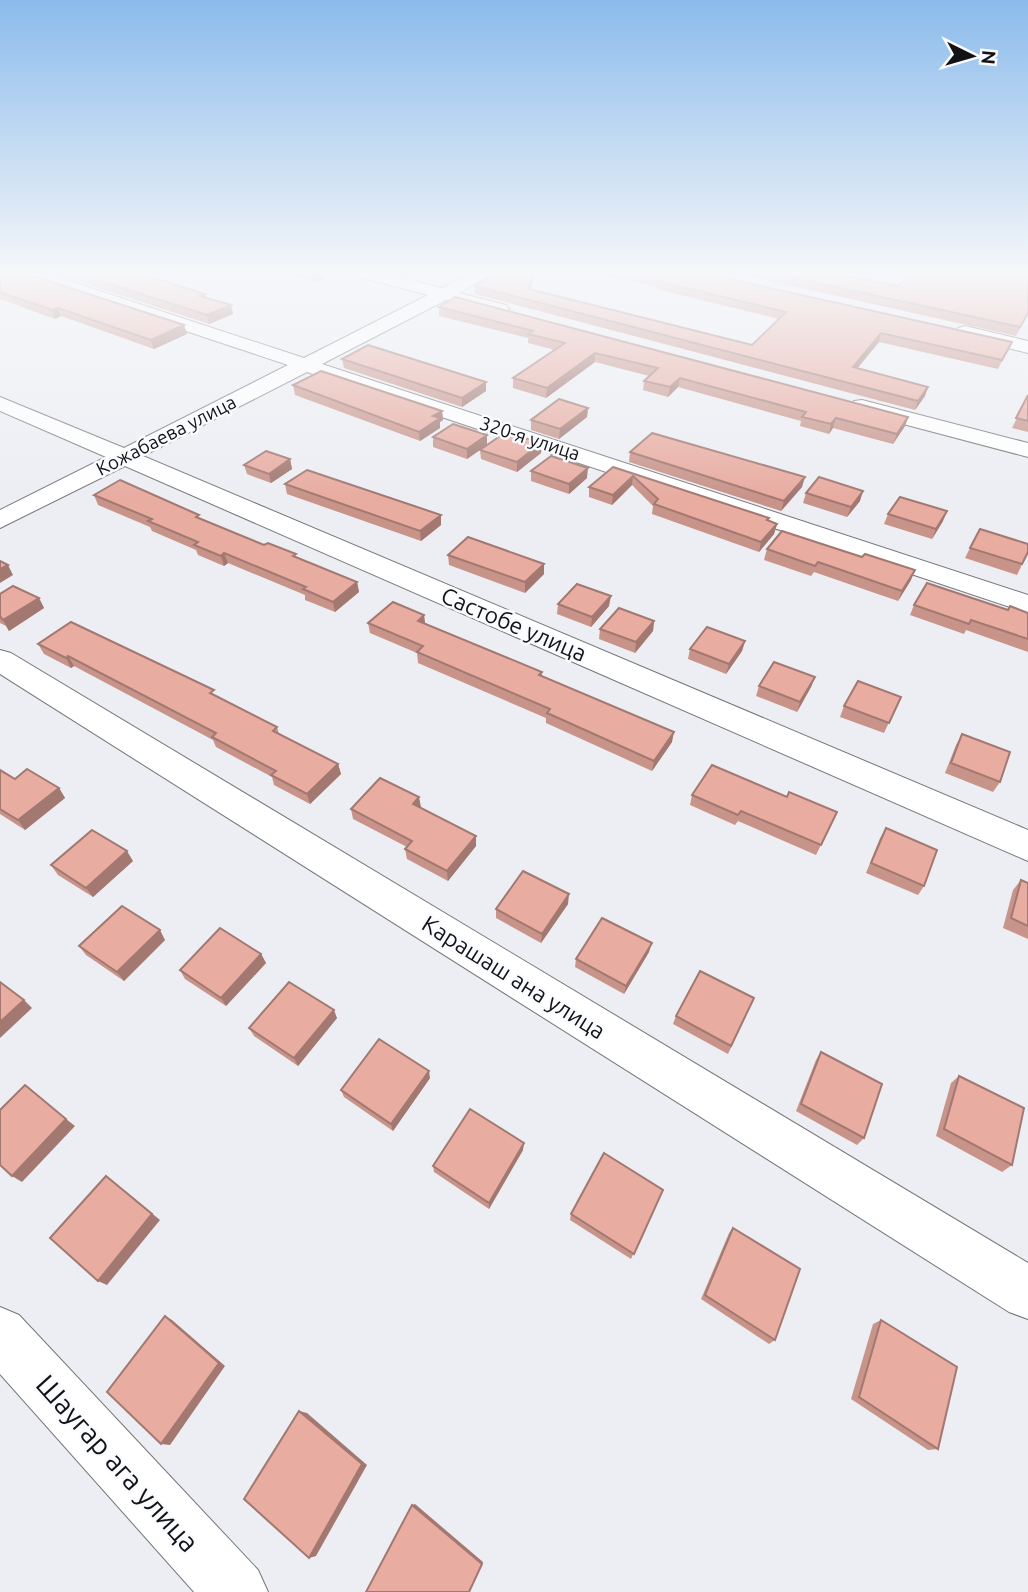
<svg xmlns="http://www.w3.org/2000/svg" width="1028" height="1592" font-family="Ubuntu,sans-serif">
<style>
.lines{fill:none;stroke-linecap:round;stroke-linejoin:round}
.minor-casing{stroke:#737579;stroke-width:2}
.minor{fill:#fff;fill-rule:evenodd}
.wall{fill:#c8948a}
.shaded-wall{fill:#a27871}
.building{fill:#e8aca1;stroke:#a27871;stroke-width:2}
.labels{text-anchor:middle;dominant-baseline:central;stroke-width:5;stroke-linejoin:round;paint-order:stroke}
.far-street-label{font-size:19px;fill:#131315;stroke:#fafbff}
.street-label{font-size:23px;fill:#131315;stroke:#fafbff}
.near-street-label{font-size:28px;fill:#131315;stroke:#fafbff}
</style>
<rect width="100%" height="100%" fill="#eceef3"/>
<g class="lines">
<defs>
<g id="minor">
<polygon points="24,274 48,274 304,358 428,295 362,278 360,274 387,274 442,288 470,274 491,274 459,293 506,305 509,309 506,313 500,314 446,300 322,364 1028,595 1028,613 307,372 143,456 1028,830 1028,861 125,466 0,528 0,510 106,457 0,411 0,397 124,448 288,365 26,278"/>
<polygon points="965,326 1028,341 1028,353 958,336 956,332 958,328"/>
<polygon points="862,400 1028,443 1028,457 854,411 851,406 854,401"/>
<polygon points="0,650 11,653 1028,1263 1028,1319 1009,1312 0,674"/>
<polygon points="0,1307 19,1315 258,1570 268,1592 194,1592 0,1374"/>
</g>
</defs>
<!-- minor casing -->
<use href="#minor" class="minor-casing"/>
<!-- minor -->
<use href="#minor" class="minor"/>
</g>
<!-- wall -->
<g class="wall">
<polygon points="0,274 187,334 154,349 61,316 55,319 0,299"/>
<polygon points="56,274 141,274 205,294 206,298 231,305 233,314 209,324"/>
<polygon points="288,274 333,274 317,282"/>
<polygon points="496,274 535,274 531,289 752,345 779,319 656,289 656,286 593,274 707,274 1012,342 998,369 879,342 857,368 925,396 915,410 475,294 475,286"/>
<polygon points="738,274 845,274 843,276 898,286 1028,274 1028,315 1016,336"/>
<polygon points="439,307 908,417 905,426 893,444 833,428 829,434 800,426 801,421 678,387 668,397 643,390 644,381 649,376 595,362 546,398 513,388 513,378 555,350 528,343 528,338 439,316"/>
<polygon points="342,359 486,391 462,407 344,368"/>
<polygon points="293,385 442,411 443,420 440,422 440,428 420,441 295,395"/>
<polygon points="1028,395 1028,432 1012,428"/>
<polygon points="588,408 587,417 559,439 531,430 531,420"/>
<polygon points="487,435 487,445 506,438 541,443 541,453 517,472 481,459 480,450 467,459 433,447 433,437"/>
<polygon points="630,452 802,487 781,511 629,462"/>
<polygon points="290,459 292,469 271,483 247,474 244,465"/>
<polygon points="613,467 777,524 774,534 759,552 652,514 653,506 632,485 612,505 589,497 589,487"/>
<polygon points="531,471 587,478 569,494 531,481"/>
<polygon points="285,484 441,515 441,525 421,541 287,494"/>
<polygon points="806,493 860,501 847,517 803,503"/>
<polygon points="94,495 200,519 357,582 359,592 335,612 305,600 305,595 228,563 224,566 198,555 196,550 152,531 150,527 98,505"/>
<polygon points="888,514 943,521 932,539 884,524"/>
<polygon points="970,548 1028,552 1017,575 965,558"/>
<polygon points="767,549 911,580 898,601 814,572 811,576 764,560"/>
<polygon points="448,555 544,574 525,593 449,565"/>
<polygon points="0,594 39,598 44,608 9,631 6,626 0,623"/>
<polygon points="558,604 609,606 591,627 557,614"/>
<polygon points="914,605 1008,610 1028,613 1028,652 966,630 964,634 910,615"/>
<polygon points="424,615 425,623 542,672 542,676 672,742 652,771 546,723 546,718 418,663 417,653 370,633 368,623"/>
<polygon points="654,621 653,631 635,653 599,639 600,629"/>
<polygon points="745,641 742,651 726,674 688,659 690,649"/>
<polygon points="38,644 217,696 277,727 279,734 338,764 341,774 310,804 274,785 272,777 216,747 213,740 74,666 71,668 44,654"/>
<polygon points="815,677 811,687 797,712 756,696 759,686"/>
<polygon points="901,697 884,733 840,717 844,706"/>
<polygon points="962,734 1000,782 993,792 945,773 956,745"/>
<polygon points="0,770 15,779 59,788 65,798 25,830 0,814"/>
<polygon points="692,795 787,797 837,812 816,855 738,821 735,825 690,805"/>
<polygon points="421,807 420,808 476,836 476,846 448,881 407,859 405,849 407,847 353,819 351,809"/>
<polygon points="886,828 924,886 918,895 866,873 880,838"/>
<polygon points="133,861 93,897 58,875 51,865"/>
<polygon points="1021,880 1028,883 1028,939 1003,928 1013,890"/>
<polygon points="568,904 541,943 496,918 496,909"/>
<polygon points="165,940 124,981 86,955 79,946"/>
<polygon points="649,952 624,994 575,967 576,959"/>
<polygon points="261,954 266,963 226,1006 185,979 180,970"/>
<polygon points="754,998 728,1054 673,1024 676,1016"/>
<polygon points="337,1018 298,1066 254,1036 249,1028"/>
<polygon points="821,1052 864,1138 857,1145 796,1111 816,1060"/>
<polygon points="959,1076 1012,1165 1002,1172 936,1136 951,1083"/>
<polygon points="430,1078 393,1131 344,1097 341,1090"/>
<polygon points="523,1150 489,1209 434,1172 433,1166"/>
<polygon points="663,1190 631,1259 570,1220 571,1214"/>
<polygon points="733,1228 775,1340 769,1344 701,1299 729,1233"/>
<polygon points="881,1320 938,1449 928,1450 851,1399 873,1324"/>
</g>
<!-- shaded-wall -->
<g class="shaded-wall">
<polygon points="315,274 333,274 317,282"/>
<polygon points="533,274 535,274 529,297 529,289"/>
<polygon points="231,305 233,314 209,324 207,315"/>
<polygon points="58,308 61,316 55,319 52,310"/>
<polygon points="184,325 187,334 154,349 151,340"/>
<polygon points="881,333 879,342 851,376 853,367"/>
<polygon points="595,353 595,362 546,398 547,388"/>
<polygon points="680,378 678,387 668,397 670,387"/>
<polygon points="486,382 486,391 462,407 462,398"/>
<polygon points="928,387 925,396 915,410 918,401"/>
<polygon points="588,408 587,417 559,439 560,429"/>
<polygon points="442,411 443,420 440,422 440,428 420,441 419,432 433,416"/>
<polygon points="908,417 905,426 893,444 897,434"/>
<polygon points="836,418 833,428 829,434 831,424"/>
<polygon points="487,435 487,445 467,459 467,449"/>
<polygon points="541,443 541,453 517,472 517,462"/>
<polygon points="290,459 292,469 271,483 269,474"/>
<polygon points="588,468 587,478 569,494 569,484"/>
<polygon points="633,476 632,485 612,505 613,495"/>
<polygon points="805,477 802,487 781,511 784,501"/>
<polygon points="863,491 860,501 847,517 851,507"/>
<polygon points="947,511 943,521 932,539 936,529"/>
<polygon points="441,515 441,525 421,541 420,531"/>
<polygon points="777,524 774,534 759,552 761,542"/>
<polygon points="224,553 228,563 224,566 221,556"/>
<polygon points="544,564 544,574 525,593 525,582"/>
<polygon points="8,565 13,575 0,583 0,569"/>
<polygon points="915,570 911,580 898,601 902,591"/>
<polygon points="357,582 359,592 335,612 333,602"/>
<polygon points="611,596 609,606 591,627 592,617"/>
<polygon points="39,598 44,608 9,631 3,620"/>
<polygon points="424,615 425,625 418,621"/>
<polygon points="654,621 653,631 635,653 636,642"/>
<polygon points="745,641 742,651 726,674 729,664"/>
<polygon points="68,656 74,666 71,668 66,658"/>
<polygon points="815,677 811,687 797,712 800,702"/>
<polygon points="674,732 672,742 652,771 654,761"/>
<polygon points="338,764 341,774 310,804 307,794"/>
<polygon points="59,788 65,798 25,830 18,820"/>
<polygon points="419,797 421,807 414,814 413,804"/>
<polygon points="476,836 476,846 448,881 447,871"/>
<polygon points="127,851 133,861 93,897 86,888"/>
<polygon points="569,894 568,904 541,943 542,934"/>
<polygon points="160,930 165,940 124,981 117,972"/>
<polygon points="652,943 649,952 624,994 626,986"/>
<polygon points="261,954 266,963 226,1006 221,998"/>
<polygon points="24,1000 32,1008 0,1038 0,1022"/>
<polygon points="334,1010 337,1018 298,1066 294,1058"/>
<polygon points="429,1071 430,1078 393,1131 391,1124"/>
<polygon points="66,1119 75,1126 22,1182 12,1176"/>
<polygon points="524,1143 523,1150 489,1209 489,1203"/>
<polygon points="106,1176 160,1220 107,1285 98,1281"/>
<polygon points="165,1316 172,1320 225,1366 170,1445 161,1444"/>
<polygon points="299,1411 307,1413 367,1465 316,1556 309,1558"/>
<polygon points="415,1504 483,1562 482,1564 412,1505"/>
</g>
<!-- building -->
<g class="building">
<polygon points="0,274 27,274 184,325 151,340 58,308 52,310 0,292"/>
<polygon points="78,274 141,274 169,282 167,282 205,294 200,296 231,305 207,315"/>
<polygon points="496,274 533,274 529,289 752,345 786,312 657,281 660,278 636,274 707,274 1012,342 1002,360 881,333 853,367 928,387 918,401 475,286"/>
<polygon points="776,274 839,274 839,275 898,286 909,274 1028,274 1028,313 1020,327"/>
<polygon points="455,297 908,417 897,434 836,418 831,424 802,417 806,412 680,378 670,387 644,381 658,368 595,353 547,388 513,378 565,343 528,334 533,331 439,307"/>
<polygon points="368,345 486,382 462,398 342,359"/>
<polygon points="321,371 442,411 433,416 440,418 419,432 293,385"/>
<polygon points="1028,395 1028,421 1016,418"/>
<polygon points="559,399 588,408 560,429 531,420"/>
<polygon points="453,424 487,435 467,449 433,437"/>
<polygon points="652,433 805,477 784,501 630,452"/>
<polygon points="512,434 541,443 517,462 480,450 500,436 506,438"/>
<polygon points="266,451 290,459 269,474 244,465"/>
<polygon points="551,456 588,468 569,484 531,471"/>
<polygon points="613,467 769,518 767,520 777,524 761,542 654,504 658,499 633,476 613,495 589,487"/>
<polygon points="307,470 441,515 420,531 285,484"/>
<polygon points="819,477 863,491 851,507 806,493"/>
<polygon points="120,480 199,515 196,517 264,545 268,543 296,554 293,556 357,582 333,602 303,589 306,587 224,553 221,556 194,545 198,542 148,521 152,519 94,495"/>
<polygon points="900,497 947,511 936,529 888,514"/>
<polygon points="980,529 1028,544 1028,552 1022,564 970,548"/>
<polygon points="782,531 862,557 865,554 915,570 902,591 818,562 815,566 767,549"/>
<polygon points="468,537 544,564 525,582 448,555"/>
<polygon points="0,561 8,565 0,569"/>
<polygon points="927,583 1008,610 1010,606 1028,613 1028,639 971,620 969,624 914,605"/>
<polygon points="577,584 611,596 592,617 558,604"/>
<polygon points="13,586 39,598 3,620 0,616 0,594"/>
<polygon points="393,602 424,615 418,621 542,672 539,675 674,732 654,761 547,713 550,709 417,652 423,646 368,623"/>
<polygon points="619,608 654,621 636,642 600,629"/>
<polygon points="71,622 214,690 210,693 277,727 273,731 338,764 307,794 271,775 276,771 212,737 216,733 68,656 66,658 38,644"/>
<polygon points="707,627 745,641 729,664 690,649"/>
<polygon points="774,662 815,677 800,702 759,686"/>
<polygon points="858,681 901,697 889,723 844,706"/>
<polygon points="962,734 1010,752 1000,782 951,763"/>
<polygon points="712,765 787,797 789,792 837,812 821,845 741,811 738,815 692,795"/>
<polygon points="27,769 59,788 18,820 0,809 0,770 15,779"/>
<polygon points="380,778 419,797 413,804 476,836 447,871 405,849 412,841 351,809"/>
<polygon points="886,828 937,850 924,886 871,863"/>
<polygon points="92,830 127,851 86,888 51,865"/>
<polygon points="523,871 569,894 542,934 496,909"/>
<polygon points="1021,880 1028,883 1028,926 1011,918"/>
<polygon points="122,906 160,930 117,972 79,946"/>
<polygon points="602,918 652,943 626,986 576,959"/>
<polygon points="220,928 261,954 221,998 180,970"/>
<polygon points="700,971 754,998 731,1046 676,1016"/>
<polygon points="0,982 24,1000 0,1022"/>
<polygon points="289,982 334,1010 294,1058 249,1028"/>
<polygon points="379,1039 429,1071 391,1124 341,1090"/>
<polygon points="821,1052 882,1084 864,1138 801,1104"/>
<polygon points="959,1076 1024,1108 1012,1165 944,1129"/>
<polygon points="25,1085 66,1119 12,1176 0,1165 0,1110"/>
<polygon points="470,1109 524,1143 489,1203 433,1166"/>
<polygon points="604,1153 663,1190 634,1254 571,1214"/>
<polygon points="106,1176 152,1214 98,1281 50,1238"/>
<polygon points="733,1228 800,1269 775,1340 705,1295"/>
<polygon points="165,1316 219,1363 161,1444 107,1392"/>
<polygon points="881,1320 957,1367 938,1449 859,1397"/>
<polygon points="299,1411 362,1464 309,1558 244,1499"/>
<polygon points="412,1505 482,1564 469,1592 366,1592"/>
</g>
<!-- sky -->
<linearGradient id="sky" x2="0" y2="1"><stop stop-color="#8bbbeb"/><stop offset="0.55" stop-color="#f6f7fa"/><stop offset="1" stop-color="#f6f7fa" stop-opacity="0"/></linearGradient>
<rect width="1028" height="497" fill="url(#sky)"/>
<g class="labels">
<!-- far-street labels -->
<g class="far-street-label">
<text transform="translate(166 435) rotate(-27)">Кожабаева улица</text>
<text transform="translate(530 438) rotate(18)">320-я улица</text>
</g>
<!-- street labels -->
<g class="street-label">
<text transform="translate(514 624) rotate(23)">Састобе улица</text>
<text transform="translate(514 977) rotate(32)">Карашаш ана улица</text>
</g>
<!-- near-street labels -->
<g class="near-street-label">
<text transform="translate(118 1463) rotate(48)">Шаугар ага улица</text>
</g>
</g>
<!-- north arrow -->
<g transform="translate(972 56) rotate(95)" stroke="#fafbff" stroke-width="5" paint-order="stroke">
<path d="M0-5L12 26L0 18L-12 26Z" fill="#131315"/>
<text y="-10" font-size="19" font-weight="bold" text-anchor="middle" fill="#131315">N</text>
</g>
</svg>
